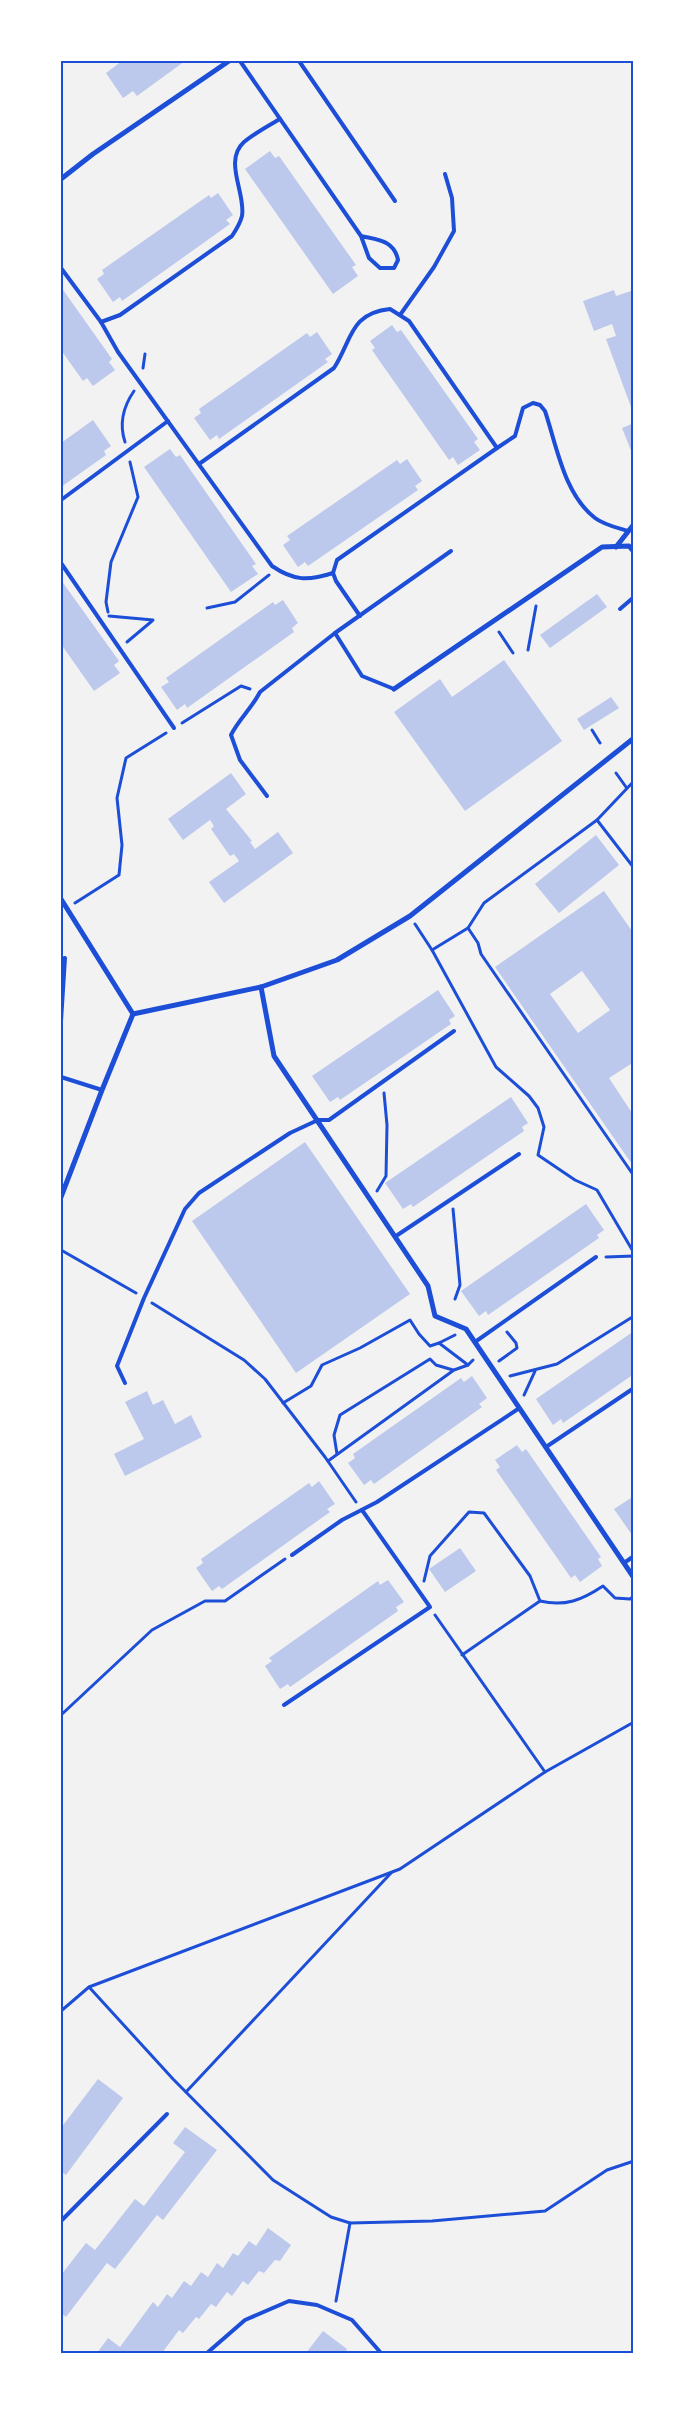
<svg xmlns="http://www.w3.org/2000/svg" width="695" height="2414" font-family="Barlow,sans-serif">
<style>
.building{fill:#bdc9ec;fill-rule:evenodd}
.lines{fill:none;stroke-linecap:round;stroke-linejoin:round}
.path{stroke:#1d4ed8;stroke-width:3}
.service{stroke:#1d4ed8;stroke-width:4}
.minor{stroke:#1d4ed8;stroke-width:5}
.neatline{fill:none;stroke:#1d4ed8;stroke-width:2}
</style>
<rect width="100%" height="100%" fill="#f2f2f2"/>
<!-- building -->
<g class="building">
<polygon points="122,61 185,61 137,96 133,91 123,98 106,73"/>
<polygon points="270,151 275,158 279,156 356,265 352,267 358,276 333,294 245,169"/>
<polygon points="218,193 233,215 226,220 230,224 122,301 120,297 113,302 97,279 104,274 102,270 209,195 211,198"/>
<polygon points="61,287 112,359 109,362 115,370 93,386 87,378 83,381 61,350"/>
<polygon points="614,290 616,296 634,290 634,415 606,339 616,336 612,324 594,331 583,301"/>
<polygon points="392,325 397,332 401,330 478,439 474,442 480,450 458,465 453,457 449,460 372,350 375,348 370,341"/>
<polygon points="317,332 332,354 325,359 328,362 219,439 217,435 210,440 194,418 201,413 199,409 307,333 310,337"/>
<polygon points="93,420 111,446 104,451 106,455 61,487 61,443"/>
<polygon points="634,423 634,458 622,428"/>
<polygon points="170,449 176,457 180,455 256,564 252,566 258,574 231,592 144,467"/>
<polygon points="407,459 422,481 415,486 418,490 308,566 305,562 298,567 283,545 290,540 287,536 397,460 400,464"/>
<polygon points="61,580 119,661 114,665 120,673 94,691 61,644"/>
<polygon points="597,594 607,607 550,648 540,635"/>
<polygon points="283,600 298,623 292,628 294,632 187,708 185,704 177,710 161,687 169,682 166,678 273,602 275,605"/>
<polygon points="504,660 562,741 465,811 394,712 440,679 452,697"/>
<polygon points="611,697 619,708 584,730 577,719"/>
<polygon points="231,773 246,794 226,809 252,841 250,842 255,849 278,832 293,853 224,903 209,882 239,861 234,854 230,856 211,829 214,826 210,820 183,840 168,819"/>
<polygon points="596,835 619,865 559,913 535,884"/>
<path d="M604 891 634 934V1062L609 1078 634 1116V1167L495 967ZM582 971 610 1010 578 1033 550 994Z"/>
<polygon points="438,990 455,1016 449,1020 451,1024 340,1100 338,1097 330,1102 312,1076"/>
<polygon points="511,1097 528,1123 522,1127 524,1131 413,1207 411,1204 403,1209 385,1183"/>
<polygon points="305,1142 410,1294 296,1373 192,1221"/>
<polygon points="586,1204 604,1230 597,1235 599,1238 488,1315 486,1311 479,1316 461,1291"/>
<polygon points="634,1331 634,1374 563,1423 561,1419 553,1425 536,1399"/>
<polygon points="472,1376 487,1398 479,1404 482,1407 374,1484 371,1480 364,1485 348,1463 355,1458 353,1454 461,1378 464,1382"/>
<polygon points="147,1391 153,1405 163,1400 175,1424 191,1415 202,1437 125,1476 114,1454 144,1439 125,1402"/>
<polygon points="517,1445 522,1452 526,1449 601,1557 598,1559 602,1566 580,1582 575,1575 571,1578 496,1470 500,1467 495,1460"/>
<polygon points="319,1481 335,1504 327,1509 330,1512 222,1589 219,1586 212,1591 196,1568 203,1563 201,1559 309,1483 312,1487"/>
<polygon points="634,1496 634,1534 632,1535 614,1509"/>
<polygon points="460,1548 476,1571 445,1592 429,1569"/>
<polygon points="388,1580 404,1602 396,1607 398,1611 290,1687 288,1684 280,1689 265,1666 272,1661 269,1658 378,1581 380,1585"/>
<polygon points="98,2079 123,2098 66,2175 61,2171 61,2128"/>
<polygon points="185,2127 217,2150 163,2220 157,2215 115,2269 107,2263 66,2317 61,2313 61,2275 86,2243 95,2250 135,2199 144,2206 185,2152 173,2143"/>
<polygon points="268,2228 291,2245 280,2261 275,2260 264,2273 259,2271 248,2285 243,2281 232,2296 227,2292 216,2307 211,2304 199,2319 196,2317 183,2333 179,2330 162,2353 97,2353 108,2338 120,2347 153,2302 158,2307 167,2294 172,2298 184,2281 191,2286 201,2272 208,2277 217,2263 223,2268 233,2253 238,2256 249,2241 256,2246"/>
<polygon points="323,2331 347,2349 345,2353 306,2353"/>
</g>
<g class="lines">
<!-- path -->
<g class="path">
<polyline points="143,368 145,354"/>
<path d="M125 442C119 424 123 407 134 391"/>
<polyline points="207,608 235,602 269,575"/>
<polyline points="108,612 106,602 111,562 138,497 130,462"/>
<polyline points="109,616 153,620"/>
<polyline points="499,632 513,653"/>
<polyline points="127,642 152,621"/>
<polyline points="528,650 536,606"/>
<polyline points="182,723 241,686 250,689"/>
<polyline points="592,730 600,743"/>
<polyline points="616,773 626,787"/>
<polyline points="597,820 634,868"/>
<polyline points="75,903 119,875 122,845 117,798 126,758 166,733"/>
<polyline points="415,924 432,950 496,1067 529,1096 538,1108 544,1127 538,1155 575,1180 597,1190 634,1253"/>
<polyline points="468,928 478,943 481,954 634,1176"/>
<polyline points="432,950 468,928 484,903 597,820 634,781"/>
<polyline points="377,1191 386,1176 387,1125 384,1093"/>
<polyline points="453,1209 460,1285 455,1299"/>
<polyline points="61,1250 136,1293"/>
<polyline points="606,1257 634,1256"/>
<polyline points="152,1303 244,1360 265,1379 325,1457 356,1502"/>
<polyline points="439,1343 455,1335"/>
<polyline points="499,1361 517,1348 516,1343 507,1332"/>
<polyline points="510,1376 557,1364 634,1316"/>
<polyline points="524,1395 535,1371"/>
<polyline points="283,1403 311,1386 322,1365 360,1348 410,1320 419,1334 430,1346 439,1343 468,1365"/>
<polyline points="337,1454 334,1435 340,1415 430,1359 436,1365 453,1370"/>
<polyline points="328,1461 454,1370 468,1365 473,1360"/>
<polyline points="424,1581 430,1556 469,1512 484,1513 530,1576 540,1601"/>
<polyline points="435,1615 545,1772"/>
<path d="M462 1655 540 1601C565 1607 582 1600 603 1586L615 1598 630 1599 634 1596"/>
<polyline points="61,1715 152,1630 205,1601 225,1601 285,1559"/>
<polyline points="89,1987 173,2079 273,2180 331,2217 350,2223 432,2221 545,2211 607,2170 634,2161"/>
<polyline points="61,2011 89,1987 400,1869 545,1772 634,1722"/>
<polyline points="186,2092 391,1873"/>
<polyline points="336,2301 350,2223"/>
</g>
<!-- service -->
<g class="service">
<path d="M240 61 361 236 369 258 380 268H394L398 260C394 240 378 240 361 236"/>
<polyline points="299,61 395,201"/>
<path d="M61 268 101 322 118 352 272 566C294 581 308 581 333 573L336 581 360 616"/>
<polyline points="400,315 434,267 454,231 452,198 445,174"/>
<path d="M101 322 120 315 232 236C236 230 240 224 242 216 246 193 223 161 244 142 255 133 268 126 280 119"/>
<path d="M497 448 515 436 523 408 533 403 540 405 545 411C557 447 564 494 595 518 604 525 618 528 628 531"/>
<path d="M199 464 334 368C352 340 350 313 390 309L409 321 497 448 337 560 333 573"/>
<polyline points="61,500 168,421"/>
<polyline points="61,563 174,728"/>
<polyline points="620,609 634,597"/>
<polyline points="335,633 362,676 394,689"/>
<path d="M267 796 240 760 231 735C239 719 252 708 260 692L335 633 451 551"/>
<polyline points="61,959 65,958 61,1021"/>
<polyline points="61,1077 102,1090"/>
<polyline points="396,1236 519,1154"/>
<polyline points="475,1342 596,1257"/>
<polyline points="125,1383 117,1366 144,1298 185,1209 199,1193 290,1133 318,1120 329,1120 454,1031"/>
<polyline points="546,1447 634,1388"/>
<polyline points="292,1555 342,1520 377,1502 518,1409"/>
<polyline points="624,1563 634,1556"/>
<polyline points="284,1705 430,1607 362,1510"/>
<polyline points="61,2221 167,2114"/>
<polyline points="207,2353 245,2320 289,2301 317,2305 352,2320 381,2353"/>
</g>
<!-- minor -->
<g class="minor">
<polyline points="61,179 93,154 229,61"/>
<polyline points="616,547 634,524"/>
<polyline points="394,689 602,547 629,546 634,552"/>
<polyline points="61,899 133,1014"/>
<polyline points="261,987 274,1056 428,1286 435,1316 466,1329 634,1578"/>
<polyline points="133,1014 261,987 337,960 410,916 634,738"/>
<polyline points="61,1197 102,1090 133,1014"/>
</g>
</g>
<!-- border -->
<rect width="695" height="2414" fill="none" stroke="#ffffff" stroke-width="125"/>
<rect x="62" y="62" width="570" height="2290" class="neatline"/>
</svg>
